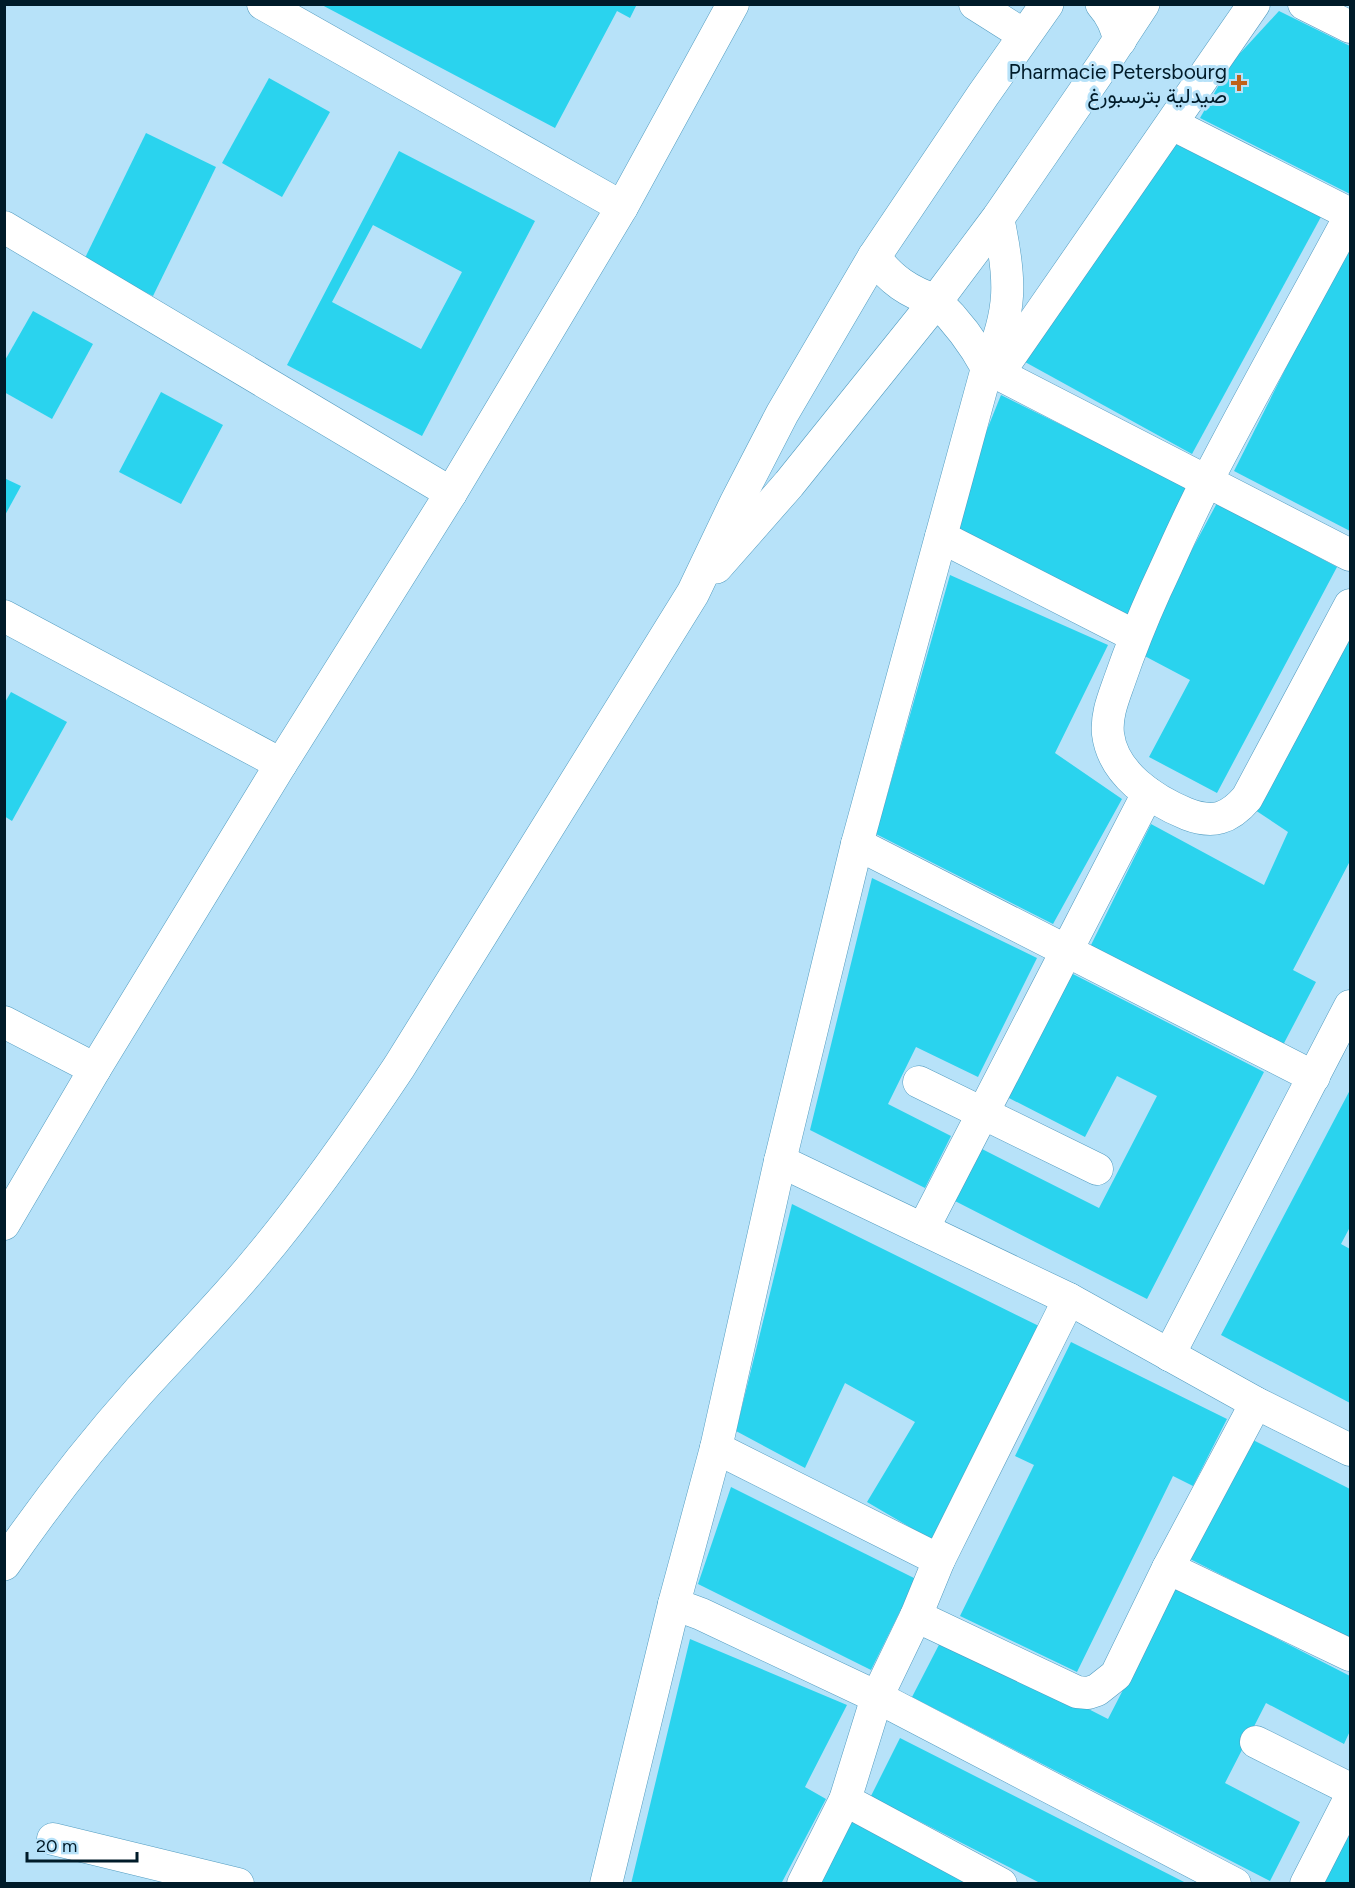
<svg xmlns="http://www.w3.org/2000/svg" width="1355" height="1888" font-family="Figtree,Vazirmatn,sans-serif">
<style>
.building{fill:#2ad3ee;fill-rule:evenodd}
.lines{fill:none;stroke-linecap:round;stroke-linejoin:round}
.street-casing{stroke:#529cc0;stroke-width:33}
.primary-casing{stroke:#529cc0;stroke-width:34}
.street{stroke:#fff;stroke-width:32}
.primary{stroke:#fff;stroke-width:33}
.poi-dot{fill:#c0621a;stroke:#b7e2f9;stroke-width:2}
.labels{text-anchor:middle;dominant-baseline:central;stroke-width:6;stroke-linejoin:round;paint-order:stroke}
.poi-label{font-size:21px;fill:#001b29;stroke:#b7e2f9;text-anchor:end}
</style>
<rect width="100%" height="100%" fill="#b7e2f9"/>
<!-- building -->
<g class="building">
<polygon points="320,4 637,4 630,18 617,11 555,128"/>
<polygon points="1279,11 1350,46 1350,194 1200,118 1232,62"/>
<polygon points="269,78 330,112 282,197 222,163"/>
<polygon points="146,133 216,167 153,296 83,262"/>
<polygon points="1176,140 1322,215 1192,454 1014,356"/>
<path d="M399 151 535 221 422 436 287 365ZM373 225 462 272 421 349 332 302Z"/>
<polygon points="1350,241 1350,531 1234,471"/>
<polygon points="33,311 93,344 52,419 4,392 4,362"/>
<polygon points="161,392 223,425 181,504 119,472"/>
<polygon points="1001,395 1191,489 1126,622 947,529"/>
<polygon points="4,478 21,486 4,517"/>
<polygon points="1217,503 1337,567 1217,793 1149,757 1190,680 1137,652"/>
<polygon points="950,575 1108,645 1055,753 1122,799 1053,924 876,834"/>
<polygon points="1350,633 1350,861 1293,970 1316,982 1282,1047 1090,947 1151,824 1264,885 1288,832 1255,810"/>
<polygon points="11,692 67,722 12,821 4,816 4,704"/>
<polygon points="872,878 1037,958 978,1077 916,1047 888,1104 951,1136 925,1188 810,1130"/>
<polygon points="1071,973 1264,1072 1147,1299 955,1201 982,1149 1099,1208 1157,1096 1117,1076 1085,1137 1007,1097"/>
<polygon points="1350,1090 1350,1227 1341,1244 1350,1249 1350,1403 1221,1335"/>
<polygon points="792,1204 1043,1328 937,1543 867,1502 915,1422 845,1383 805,1468 736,1431"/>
<polygon points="1071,1342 1227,1419 1193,1486 1173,1476 1077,1672 960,1616 1034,1465 1015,1456"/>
<polygon points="1251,1439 1350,1489 1350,1640 1190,1559"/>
<polygon points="731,1487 916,1579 871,1670 698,1584"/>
<polygon points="1176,1587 1350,1676 1350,1731 1344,1744 1266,1703 1225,1783 1300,1822 1270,1881 912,1697 944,1635 1108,1719"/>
<polygon points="690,1639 847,1705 805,1787 826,1799 781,1884 631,1884"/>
<polygon points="900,1738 1188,1884 1042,1884 915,1819 912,1824 868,1802"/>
<polygon points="1350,1816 1350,1884 1315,1884"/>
<polygon points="853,1820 975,1884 820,1884"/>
</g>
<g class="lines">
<defs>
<g id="street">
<polyline points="263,4 622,207"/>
<polyline points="975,4 1024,35"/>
<polyline points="1304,4 1350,27"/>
<polyline points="1172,124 1350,214"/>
<path d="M1350 216C1303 304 1254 390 1208 479 1189 515 1173 553 1156 589 1142 620 1130 650 1119 682 1113 699 1106 716 1108 734 1113 774 1153 800 1187 814 1213 824 1229 819 1247 798L1350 605"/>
<polyline points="4,227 451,493"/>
<path d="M936 301C957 321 973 342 987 368L1350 555"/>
<polyline points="998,374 1254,4"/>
<polyline points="941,537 1135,636"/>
<polyline points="4,616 281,764"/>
<polyline points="857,844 1314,1077"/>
<polyline points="4,1022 95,1069"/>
<polyline points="919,1082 1097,1169"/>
<polyline points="780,1161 1069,1299 1256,1403 1350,1450"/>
<polyline points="4,1224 95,1069 281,764 451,493 622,207 733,4"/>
<polyline points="923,1229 1148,793"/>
<polyline points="1169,1355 1350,1006"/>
<polyline points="716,1448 939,1560"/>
<polyline points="1168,1568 1350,1655"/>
<polyline points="674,1604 701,1614 877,1697 1235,1884"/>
<polyline points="916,1616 1077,1692 1088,1693 1097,1690 1116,1675 1168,1568 1256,1403"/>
<polyline points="1256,1742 1350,1789"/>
<polyline points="845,1800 1001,1884"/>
<polyline points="53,1839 238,1884"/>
<path d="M606 1884 674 1604 716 1448 780 1161 857 844 987 368C1013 311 1011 278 998 218"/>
<polyline points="803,1884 845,1800 877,1697 916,1616 939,1560 1069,1299"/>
<polyline points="1306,1884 1350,1798"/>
</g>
<g id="primary">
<path d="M1102 4C1112 15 1116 26 1120 40"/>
<path d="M874 257C891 280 909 292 936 301"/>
<polyline points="716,567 789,484 936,301 998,218 1103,65 1143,4"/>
<path d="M4 1564C46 1503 92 1444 141 1389 180 1346 221 1305 257 1261 309 1199 355 1133 399 1067L693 593 736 503 782 414 874 257 983 95 1047 4"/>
</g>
</defs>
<!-- street casing -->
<use href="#street" class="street-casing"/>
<!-- primary casing -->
<use href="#primary" class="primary-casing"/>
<!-- street -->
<use href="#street" class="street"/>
<!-- primary -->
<use href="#primary" class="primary"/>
</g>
<!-- markers -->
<path class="poi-dot" d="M1236 74h6v6h6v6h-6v6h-6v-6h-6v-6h6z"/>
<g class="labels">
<!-- poi labels -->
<g class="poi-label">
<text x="1227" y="71">Pharmacie Petersbourg<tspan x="1227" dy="24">صيدلية بترسبورغ</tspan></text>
</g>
</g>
<!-- border -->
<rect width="1355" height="1888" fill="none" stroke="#001b29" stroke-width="12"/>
<!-- scale -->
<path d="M27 1852v9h110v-9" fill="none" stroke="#001b29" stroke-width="3"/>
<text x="36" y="1852" font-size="18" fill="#001b29" stroke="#b7e2f9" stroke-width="4.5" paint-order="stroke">20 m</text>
</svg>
